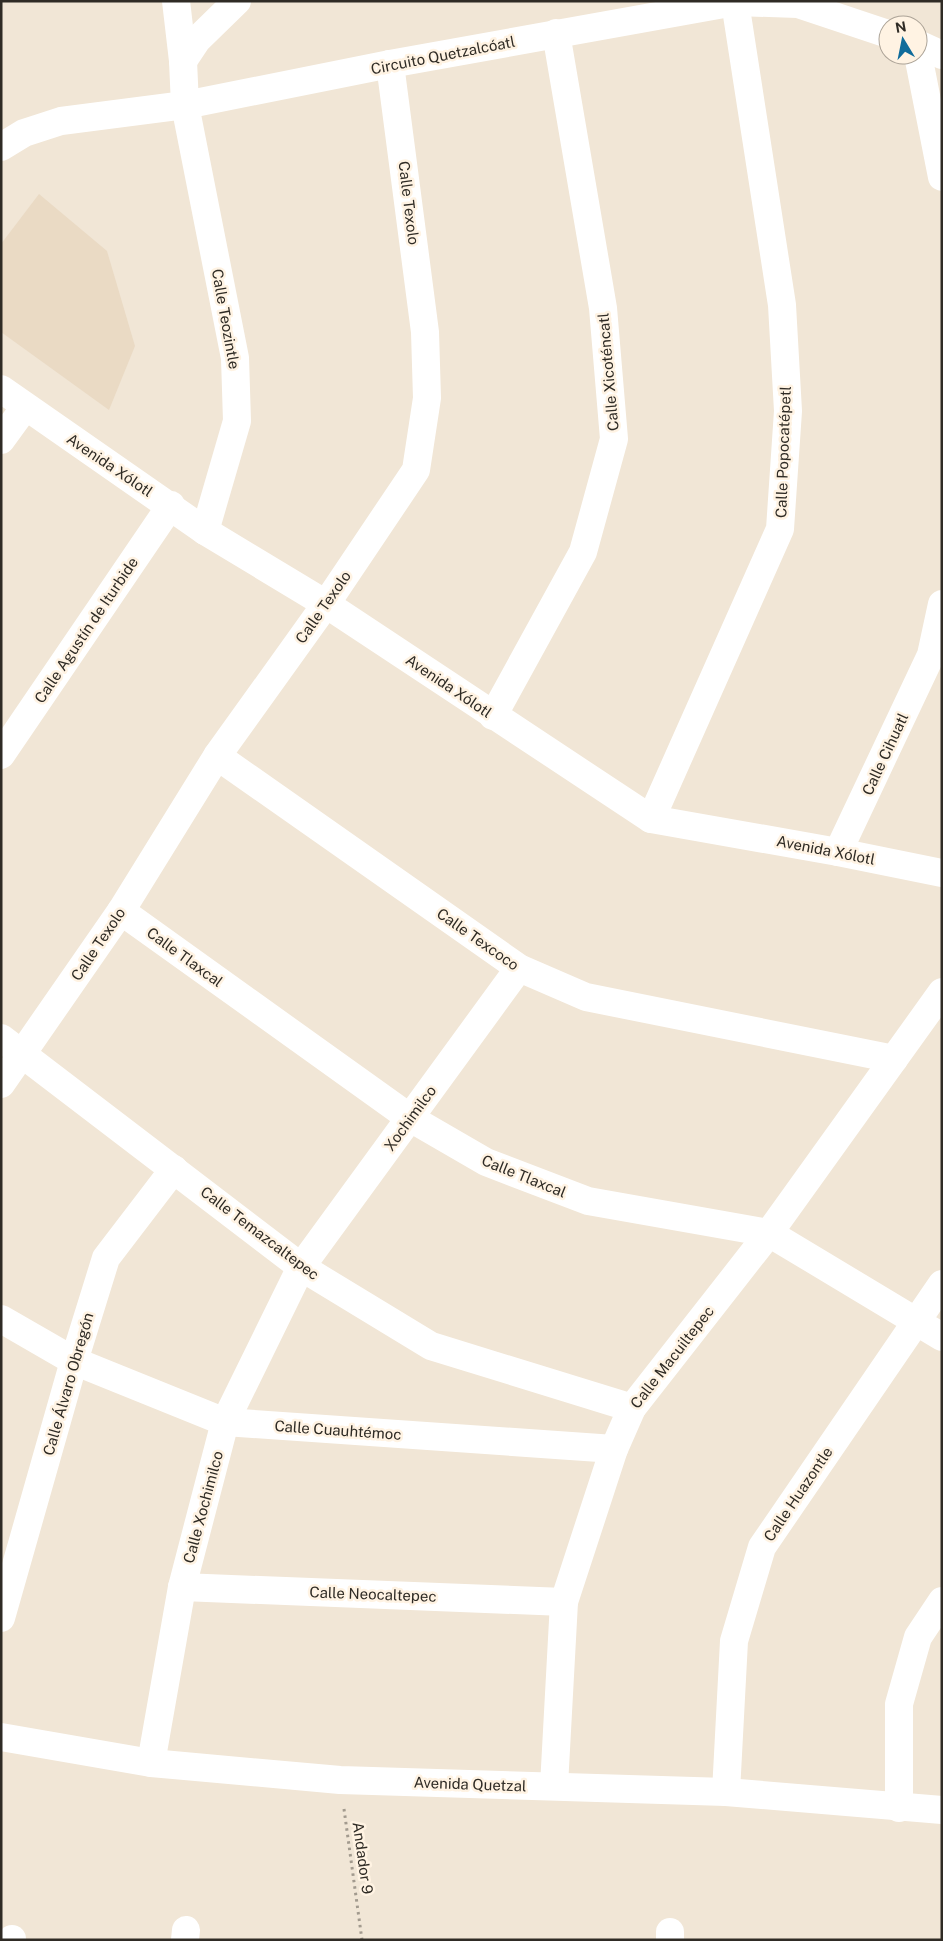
<svg xmlns="http://www.w3.org/2000/svg" width="943" height="1941" font-family="'Public Sans',sans-serif">
<style>
.built{fill:#eadac4}
.lines{fill:none;stroke-linecap:round;stroke-linejoin:round}
.path{stroke:#a29a8e;stroke-width:3;stroke-dasharray:2.5 4;stroke-linecap:butt}
.minor{stroke:#fff;stroke-width:28}
.tertiary{stroke:#fff;stroke-width:28}
.labels{text-anchor:middle;dominant-baseline:central;stroke-width:5;stroke-linejoin:round;paint-order:stroke}
.street-label{font-size:15px;fill:#2f2b25;stroke:#fff3e3}
</style>
<rect width="100%" height="100%" fill="#f1e6d6"/>
<!-- built -->
<polygon class="built" points="39,194 107,251 135,346 109,410 1,332 1,244"/>
<g class="lines">
<!-- path -->
<polyline class="path" points="344,1809 362,1940"/>
<!-- minor -->
<g class="minor">
<polyline points="176,1 183,61 185,105 235,358 237,421 205,531"/>
<polyline points="918,44 942,55"/>
<polyline points="918,55 942,177"/>
<polyline points="183,61 197,40 237,1"/>
<polyline points="1,147 24,133 61,121 185,105 390,64 735,2 798,4 888,34"/>
<polyline points="1,389 205,531 326,604 651,819 838,852 942,873"/>
<polyline points="1,440 25,407"/>
<polyline points="493,716 583,552 614,439 603,308 556,33"/>
<polyline points="1,755 171,505"/>
<polyline points="217,756 519,968 586,997 894,1059"/>
<polyline points="651,819 780,529 788,411 782,305 735,2"/>
<polyline points="838,852 931,655 942,604"/>
<polyline points="121,911 410,1118 486,1162 588,1201 769,1233 942,1337"/>
<polyline points="1,1038 301,1267 431,1346 632,1408"/>
<polyline points="1,1084 121,911 217,756 326,604 416,470 427,398 425,332 390,64"/>
<polyline points="1,1319 74,1361 225,1422 614,1449"/>
<polyline points="182,1587 564,1602"/>
<polyline points="1,1618 74,1361 106,1258 174,1169"/>
<polyline points="151,1763 182,1587 225,1422 301,1267 519,968"/>
<polyline points="554,1786 564,1602 614,1449 632,1408 769,1233 942,992"/>
<polyline points="726,1792 734,1641 762,1547 942,1284"/>
<polyline points="899,1808 899,1704 918,1637 942,1601"/>
<polyline points="670,1932 670,1940"/>
<polyline points="12,1940 12,1939"/>
<polyline points="185,1940 186,1930"/>
</g>
<!-- tertiary -->
<polyline class="tertiary" points="1,1737 151,1763 340,1780 726,1792 942,1810"/>
</g>
<g class="labels">
<!-- street labels -->
<g class="street-label">
<text transform="translate(443 55) rotate(-11)">Circuito Quetzalcóatl</text>
<text transform="translate(409 203) rotate(83)">Calle Texolo</text>
<text transform="translate(226 319) rotate(80)">Calle Teozintle</text>
<text transform="translate(608 372) rotate(-95)">Calle Xicoténcatl</text>
<text transform="translate(783 452) rotate(-88)">Calle Popocatépetl</text>
<text transform="translate(110 465) rotate(34)">Avenida Xólotl</text>
<text transform="translate(323 607) rotate(-55)">Calle Texolo</text>
<text transform="translate(86 630) rotate(-56)">Calle Agustín de Iturbide</text>
<text transform="translate(449 686) rotate(34)">Avenida Xólotl</text>
<text transform="translate(885 754) rotate(-65)">Calle Cihuatl</text>
<text transform="translate(826 850) rotate(11)">Avenida Xólotl</text>
<text transform="translate(478 939) rotate(35)">Calle Texcoco</text>
<text transform="translate(98 944) rotate(-56)">Calle Texolo</text>
<text transform="translate(185 957) rotate(36)">Calle Tlaxcal</text>
<text transform="translate(410 1118) rotate(-54)">Xochimilco</text>
<text transform="translate(524 1176) rotate(22)">Calle Tlaxcal</text>
<text transform="translate(260 1233) rotate(37)">Calle Temazcaltepec</text>
<text transform="translate(672 1357) rotate(-52)">Calle Macuiltepec</text>
<text transform="translate(68 1384) rotate(-74)">Calle Álvaro Obregón</text>
<text transform="translate(338 1430) rotate(4)">Calle Cuauhtémoc</text>
<text transform="translate(798 1494) rotate(-56)">Calle Huazontle</text>
<text transform="translate(203 1507) rotate(-75)">Calle Xochimilco</text>
<text transform="translate(373 1594) rotate(2)">Calle Neocaltepec</text>
<text transform="translate(470 1784) rotate(2)">Avenida Quetzal</text>
<text transform="translate(363 1858) rotate(82)">Andador 9</text>
</g>
</g>
<!-- border -->
<rect width="943" height="1941" fill="none" stroke="#2f2b25" stroke-width="5"/>
<!-- north arrow -->
<g transform="translate(903 40) rotate(350)"><circle r="24" fill="#fff3e3" stroke="#aca397"/>
<path d="M0-4L9 19L0 12L-9 19Z" fill="#106c9b"/>
<text y="-8" font-size="14" font-weight="bold" text-anchor="middle" fill="#2f2b25">N</text>
</g>
</svg>
